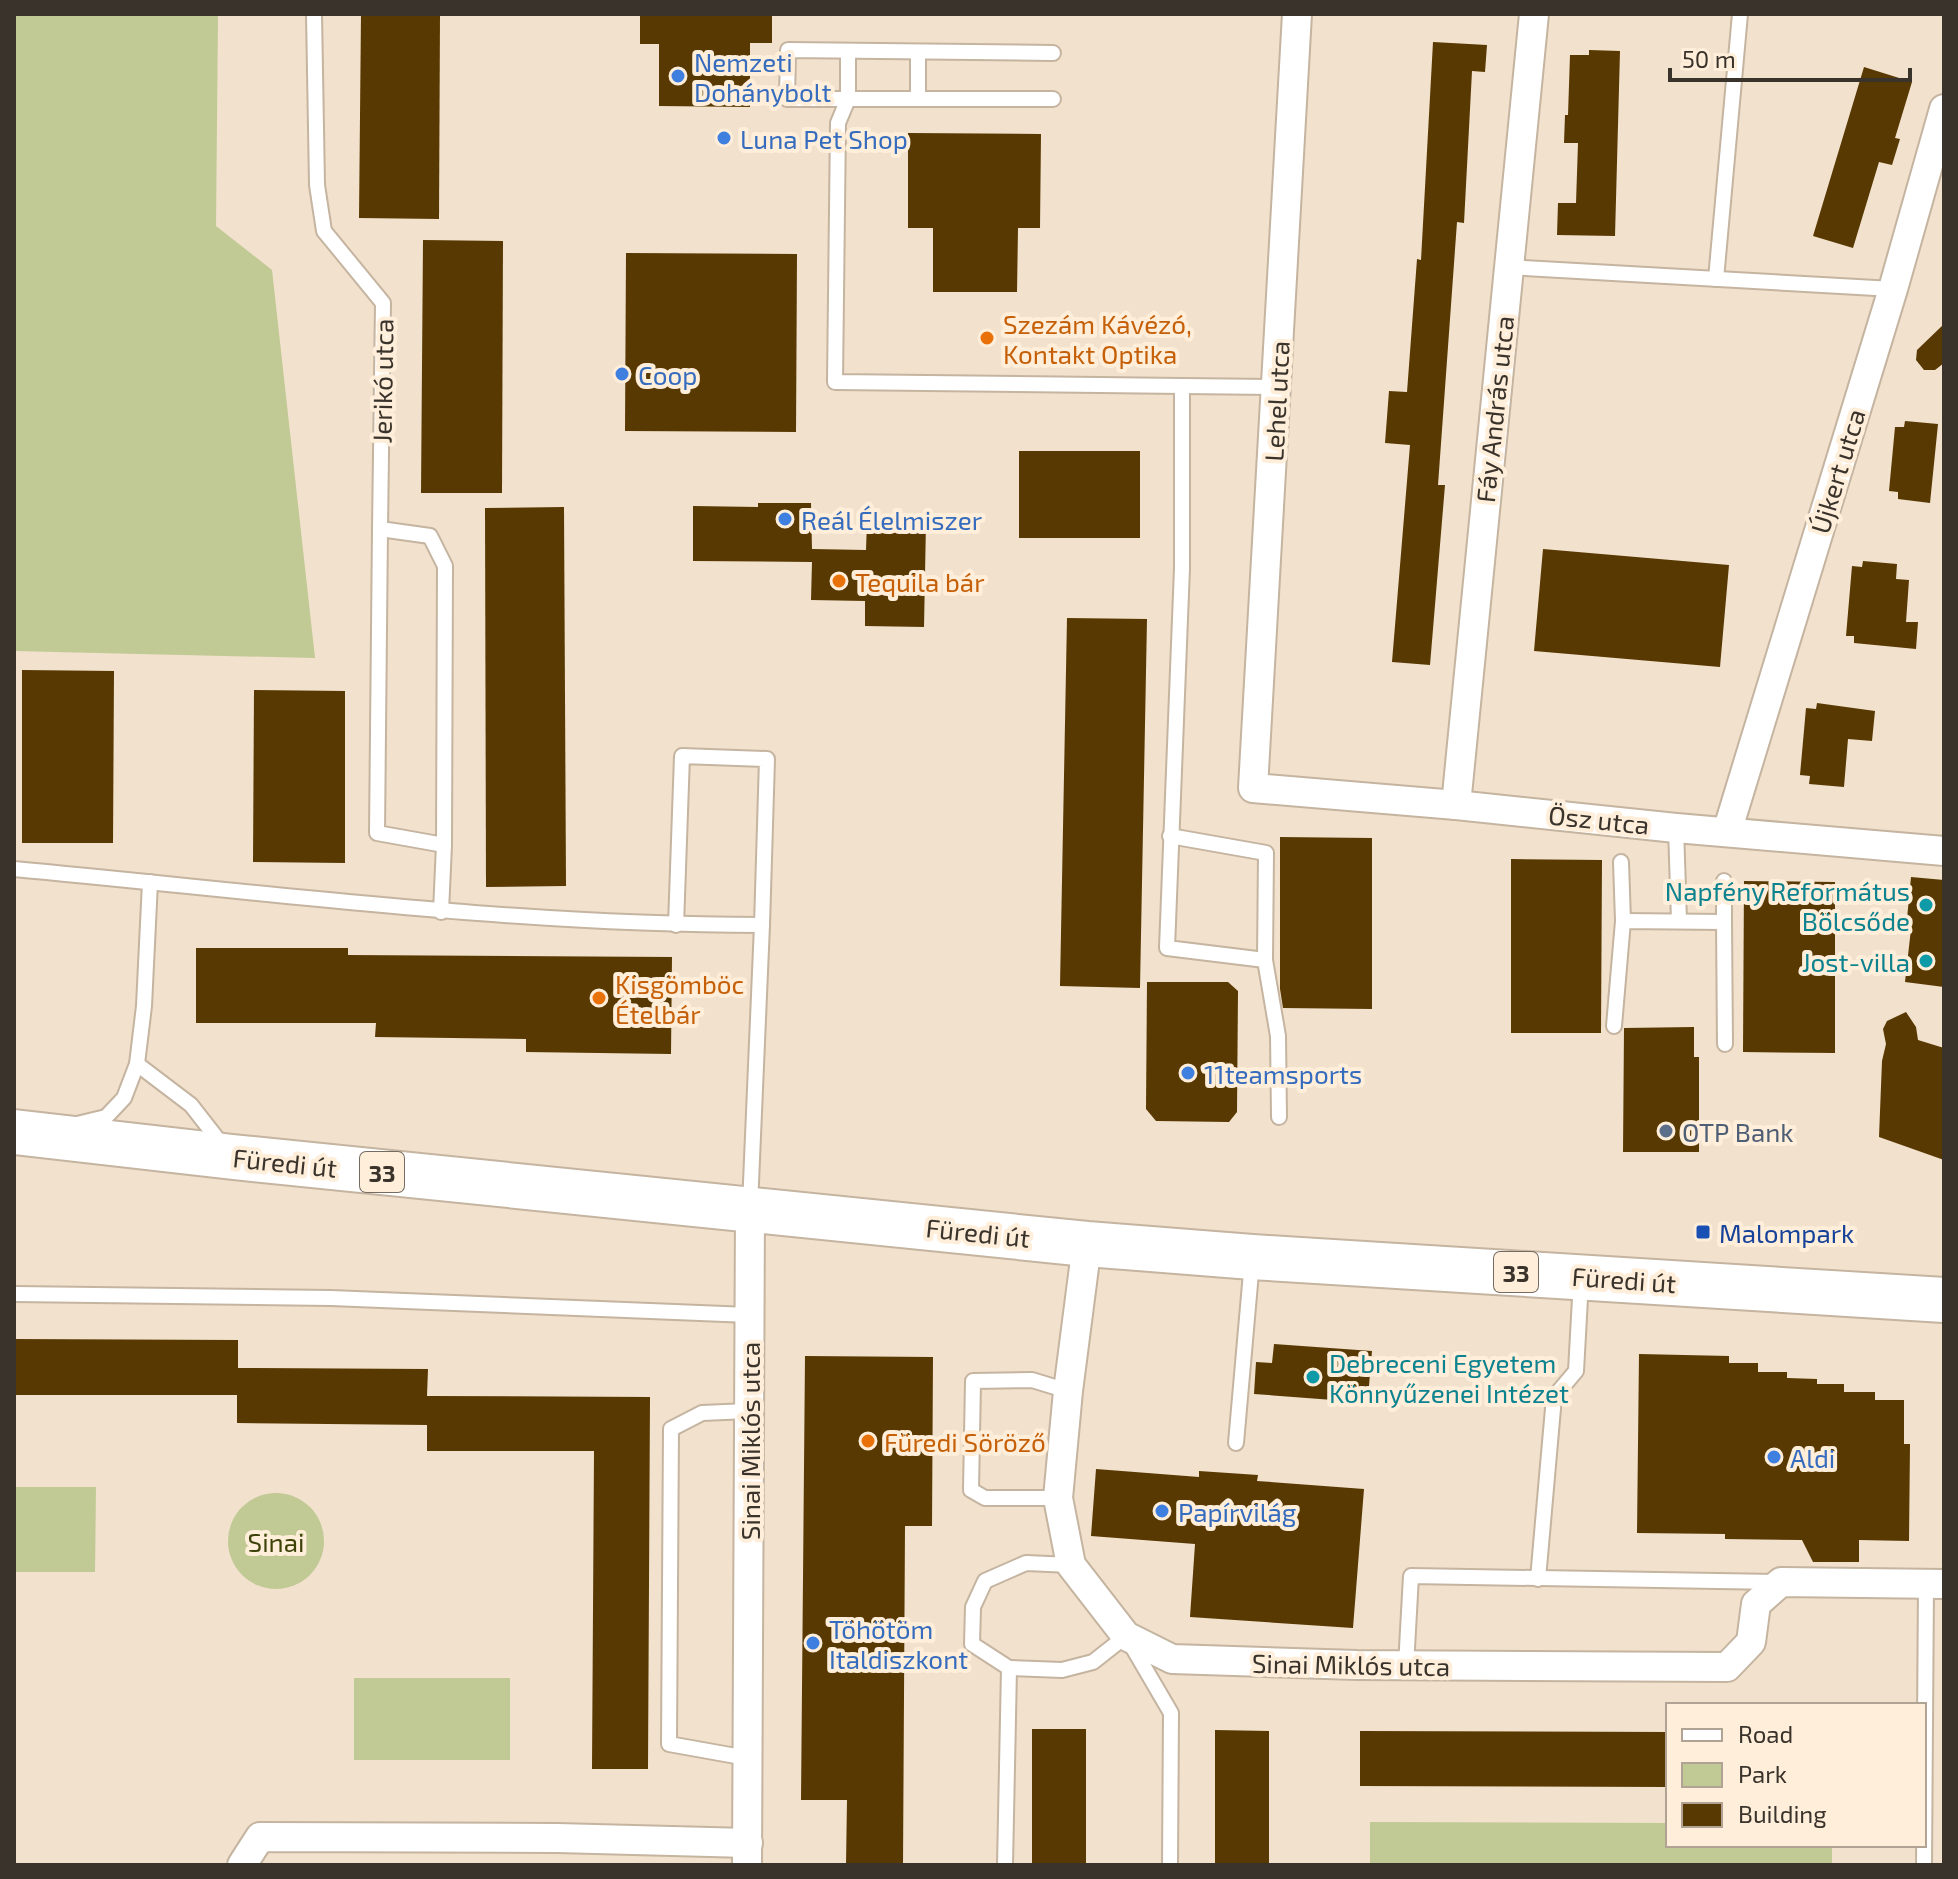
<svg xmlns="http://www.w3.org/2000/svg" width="1958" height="1879" font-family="'Exo 2',sans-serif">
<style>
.green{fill:#c1c994}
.building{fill:#593902}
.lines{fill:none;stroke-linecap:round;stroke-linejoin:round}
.lane-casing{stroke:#c4b4a0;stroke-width:18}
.street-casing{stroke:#c4b4a0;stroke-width:32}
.primary-casing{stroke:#c4b4a0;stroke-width:48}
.lane{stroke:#fff;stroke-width:14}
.street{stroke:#fff;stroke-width:28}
.primary{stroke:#fff;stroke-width:44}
.shop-dot{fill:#3f7fe0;stroke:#ffeeda;stroke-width:3}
.food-dot{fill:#e8710a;stroke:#ffeeda;stroke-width:3}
.culture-dot{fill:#0f9aa8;stroke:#ffeeda;stroke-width:3}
.service-dot{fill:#5c6f8a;stroke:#ffeeda;stroke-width:3}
.transit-dot{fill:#1a4fb4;stroke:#ffeeda;stroke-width:3}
.labels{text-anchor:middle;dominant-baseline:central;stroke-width:8;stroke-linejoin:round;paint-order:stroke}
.shield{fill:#ffeeda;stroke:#756b60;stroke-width:2}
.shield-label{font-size:24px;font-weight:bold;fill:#3a332b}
.shop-label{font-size:26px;fill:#366cbe;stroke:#ffeeda;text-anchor:start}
.food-label{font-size:26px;fill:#c56008;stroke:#ffeeda;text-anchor:start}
.street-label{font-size:26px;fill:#3a332b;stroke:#ffeeda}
.culture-label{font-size:26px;fill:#0d838f;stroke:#ffeeda;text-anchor:end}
.service-label{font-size:26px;fill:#4e5e75;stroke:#ffeeda;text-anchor:start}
.transit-label{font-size:26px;fill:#164399;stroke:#ffeeda;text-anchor:start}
.park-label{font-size:26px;fill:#3d4209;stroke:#ffeeda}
</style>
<rect width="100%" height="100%" fill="#f1e1cd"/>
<!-- green -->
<g class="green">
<polygon points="14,14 218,14 216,226 272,270 315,658 14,651"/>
<polygon points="14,1487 96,1487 95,1572 14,1572"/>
<circle cx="276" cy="1541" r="48"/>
<rect x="354" y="1678" width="156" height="82"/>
<polygon points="1370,1822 1668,1823 1668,1845 1832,1845 1832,1865 1370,1865"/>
</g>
<!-- building -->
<g class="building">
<polygon points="361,14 440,14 439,219 359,218"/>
<polygon points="640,14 772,14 772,43 750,43 750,107 659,106 659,44 640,44"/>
<polygon points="1433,42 1487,45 1485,72 1472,71 1464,223 1457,222 1438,485 1445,485 1430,665 1392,662 1410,445 1385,443 1389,391 1407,392 1417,259 1421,260"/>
<polygon points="1589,50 1620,51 1615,236 1557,235 1558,203 1576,203 1578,143 1564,143 1565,115 1568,115 1570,55 1589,55"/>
<polygon points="1864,67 1912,82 1895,138 1900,139 1892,165 1879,162 1853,248 1813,236"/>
<polygon points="908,133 1041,134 1040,228 1018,228 1017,292 933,292 933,228 908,228"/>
<polygon points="423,240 503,241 502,493 421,493"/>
<polygon points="626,253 797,254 796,432 625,431"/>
<polygon points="1944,324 1944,363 1935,370 1924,370 1916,360 1917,350"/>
<polygon points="1905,421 1938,424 1930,503 1898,499 1898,492 1889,491 1895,427 1904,427"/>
<rect x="1019" y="451" width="121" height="87"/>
<polygon points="758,503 811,503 812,549 866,550 867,521 926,522 924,627 865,626 865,601 811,600 812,562 693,561 693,506 758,507"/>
<polygon points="564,507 566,886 486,887 485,508"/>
<polygon points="1543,549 1729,565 1720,667 1534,651"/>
<polygon points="1863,561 1897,564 1896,579 1909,580 1906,622 1918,622 1916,649 1854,643 1854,636 1846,636 1852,566 1862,567"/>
<polygon points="1067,618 1147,619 1140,988 1060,986"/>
<polygon points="22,670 114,671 113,843 22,843"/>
<polygon points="254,690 345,691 345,863 253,862"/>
<polygon points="1817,703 1875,711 1872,741 1848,739 1844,787 1809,784 1810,776 1800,775 1806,708 1816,709"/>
<polygon points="1280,837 1372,838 1372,1009 1283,1008 1280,989"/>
<polygon points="1511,859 1602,860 1601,1033 1511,1033"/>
<polygon points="1911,877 1944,880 1944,987 1905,982 1911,929 1906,929"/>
<polygon points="1744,881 1835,882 1835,1053 1743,1052"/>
<polygon points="196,948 348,948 348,955 672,957 671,1054 526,1052 526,1039 375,1037 376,1023 196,1023"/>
<polygon points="1147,982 1228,982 1238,991 1237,1112 1229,1122 1156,1121 1146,1109"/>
<polygon points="1906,1012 1916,1027 1918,1040 1944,1048 1944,1160 1879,1137 1882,1061 1886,1044 1883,1029 1887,1021"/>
<polygon points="1694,1027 1694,1057 1699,1057 1699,1152 1623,1152 1624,1028"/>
<polygon points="14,1339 238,1340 238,1368 428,1369 427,1396 650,1397 648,1769 592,1769 594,1451 427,1451 427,1425 237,1423 237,1395 14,1395"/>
<polygon points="1274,1344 1372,1351 1368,1397 1333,1395 1333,1400 1254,1394 1256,1362 1272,1363"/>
<polygon points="1639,1354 1729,1356 1729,1363 1758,1363 1758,1372 1787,1372 1787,1378 1817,1379 1817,1384 1844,1384 1844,1392 1875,1392 1875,1400 1904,1400 1904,1444 1910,1444 1909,1541 1859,1540 1859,1562 1813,1562 1802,1540 1725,1539 1725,1534 1637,1533"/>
<polygon points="805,1356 933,1357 932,1526 905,1526 903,1865 846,1865 847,1800 801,1800"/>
<polygon points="1096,1469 1199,1477 1199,1471 1258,1475 1257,1481 1364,1489 1353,1628 1190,1617 1195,1544 1091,1536"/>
<rect x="1032" y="1729" width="54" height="136"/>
<polygon points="1215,1730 1269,1731 1269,1865 1215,1865"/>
<polygon points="1360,1731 1668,1732 1668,1787 1360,1786"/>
</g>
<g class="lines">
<defs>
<g id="lane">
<polyline points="314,14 317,185 324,231 383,303 380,529 430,536 445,566 444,845 441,912"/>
<polyline points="848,51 848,99 838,123 835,382 1182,386 1182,568 1167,948 1265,960 1278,1036 1279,1117"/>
<polyline points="918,52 918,99"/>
<polyline points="1053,53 788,50 787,99 1053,99"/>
<polyline points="1508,267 1893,289"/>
<polyline points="1716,279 1740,14"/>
<polyline points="1182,386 1277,387"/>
<polyline points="380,529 377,833 444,845"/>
<polyline points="1676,828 1679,921"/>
<polyline points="1170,836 1266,853 1265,960"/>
<polyline points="1621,862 1623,921"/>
<path d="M14 869C263 892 511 925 762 925L750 1206"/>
<polyline points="1724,881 1724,922"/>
<polyline points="676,925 682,756 767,759 762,925"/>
<polyline points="1614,1026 1623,921 1724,922 1725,1044"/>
<polyline points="137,1064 191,1105 223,1146"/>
<polyline points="77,1124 106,1117 124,1098 137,1064 144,1006 150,882"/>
<polyline points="14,1294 331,1298 749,1315"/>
<polyline points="1236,1443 1252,1261"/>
<polyline points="1058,1498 985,1498 971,1490 973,1381 1032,1380 1068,1391"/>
<polyline points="1538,1579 1554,1397 1576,1371 1581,1280"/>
<polyline points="1406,1666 1411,1576 1777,1582"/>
<polyline points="1009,1668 1062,1670 1093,1662 1126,1636 1171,1713 1170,1865"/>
<polyline points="747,1758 669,1744 671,1429 702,1413 748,1411"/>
<polyline points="1005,1865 1009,1668 972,1644 973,1607 985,1581 1026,1563 1071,1565"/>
<polyline points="1924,1865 1926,1584"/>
</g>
<g id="street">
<polyline points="1297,14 1253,788 1456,805 1676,828 1944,851"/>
<polyline points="1456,805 1534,14"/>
<polyline points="1727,832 1893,289 1944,109"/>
<polyline points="1087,1244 1068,1391 1058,1498 1071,1565 1126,1636 1172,1659 1357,1665 1727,1667 1751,1642 1756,1604 1781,1582 1944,1584"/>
<polyline points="242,1865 260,1837 557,1838 748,1843"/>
<polyline points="747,1865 750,1209"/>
</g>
<polyline id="primary" points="14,1132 233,1157 1087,1244 1252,1257 1944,1300"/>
</defs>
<!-- lane casing -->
<use href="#lane" class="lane-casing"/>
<!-- street casing -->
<use href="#street" class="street-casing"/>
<!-- primary casing -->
<use href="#primary" class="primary-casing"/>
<!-- lane -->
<use href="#lane" class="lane"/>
<!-- street -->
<use href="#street" class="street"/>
<!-- primary -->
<use href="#primary" class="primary"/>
</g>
<!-- markers -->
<g class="shop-dot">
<circle cx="678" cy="76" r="8"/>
<circle cx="724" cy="138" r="8"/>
<circle cx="622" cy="374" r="8"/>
<circle cx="785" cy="519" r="8"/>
<circle cx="1188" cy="1073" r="8"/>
<circle cx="1774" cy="1457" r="8"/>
<circle cx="1162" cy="1511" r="8"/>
<circle cx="813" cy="1643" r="8"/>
</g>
<g class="food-dot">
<circle cx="987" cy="338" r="8"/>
<circle cx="839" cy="581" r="8"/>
<circle cx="599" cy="998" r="8"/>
<circle cx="868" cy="1441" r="8"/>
</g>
<g class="culture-dot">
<circle cx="1926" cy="905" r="8"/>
<circle cx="1926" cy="961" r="8"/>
<circle cx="1313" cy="1377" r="8"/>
</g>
<circle class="service-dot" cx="1666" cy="1131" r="8"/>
<rect class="transit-dot" x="1695" y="1224" width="16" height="16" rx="4"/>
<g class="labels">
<!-- shield labels -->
<g class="shield">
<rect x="360" y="1152" width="44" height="40" rx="6"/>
<rect x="1494" y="1252" width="44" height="40" rx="6"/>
</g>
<g class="shield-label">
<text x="382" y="1172">33</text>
<text x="1516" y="1272">33</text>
</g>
<!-- shop labels -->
<g class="shop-label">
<text x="694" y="61">Nemzeti<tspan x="694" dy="30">Dohánybolt</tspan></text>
<text x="740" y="138">Luna Pet Shop</text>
<text x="638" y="374">Coop</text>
<text x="801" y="519">Reál Élelmiszer</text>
<text x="1204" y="1073">11teamsports</text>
<text x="1790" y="1457">Aldi</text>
<text x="1178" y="1511">Papírvilág</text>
<text x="829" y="1628">Töhötöm<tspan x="829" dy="30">Italdiszkont</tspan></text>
</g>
<!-- food labels -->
<g class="food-label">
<text x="1003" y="323">Szezám Kávézó,<tspan x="1003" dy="30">Kontakt Optika</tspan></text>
<text x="855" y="581">Tequila bár</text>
<text x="615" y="983">Kisgömböc<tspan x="615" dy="30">Ételbár</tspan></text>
<text x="884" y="1441">Füredi Söröző</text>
</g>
<!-- street labels -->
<g class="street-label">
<text transform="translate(382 381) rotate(-89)">Jerikó utca</text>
<text transform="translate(1276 401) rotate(-87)">Lehel utca</text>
<text transform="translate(1494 409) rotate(-84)">Fáy András utca</text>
<text transform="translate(1837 471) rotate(-73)">Újkert utca</text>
<text transform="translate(1599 819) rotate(6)">Ösz utca</text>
<text transform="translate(285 1162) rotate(6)">Füredi út</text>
<text transform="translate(978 1232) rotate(6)">Füredi út</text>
<text transform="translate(1624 1279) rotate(4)">Füredi út</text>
<text transform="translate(749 1441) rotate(-90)">Sinai Miklós utca</text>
<text transform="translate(1351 1664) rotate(1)">Sinai Miklós utca</text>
</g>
<!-- culture labels -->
<g class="culture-label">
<text x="1910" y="890">Napfény Református<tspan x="1910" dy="30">Bölcsőde</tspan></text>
<text x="1910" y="961">Jost-villa</text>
<text x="1329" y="1362" text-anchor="start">Debreceni Egyetem<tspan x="1329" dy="30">Könnyűzenei Intézet</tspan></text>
</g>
<!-- service labels -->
<g class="service-label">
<text x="1682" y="1131">OTP Bank</text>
</g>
<!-- transit labels -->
<g class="transit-label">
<text x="1719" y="1232">Malompark</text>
</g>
<!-- park labels -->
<g class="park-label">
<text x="276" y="1541">Sinai</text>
</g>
</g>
<!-- border -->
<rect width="1958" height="1879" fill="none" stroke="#3a332b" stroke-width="32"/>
<!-- legend -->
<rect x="1666" y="1703" width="260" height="144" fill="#ffeeda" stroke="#b0a394" stroke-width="2"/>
<rect x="1682" y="1729" width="40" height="12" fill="#ffffff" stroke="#b0a394" stroke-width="2"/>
<text x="1738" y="1743" font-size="24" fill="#3a332b">Road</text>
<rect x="1682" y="1763" width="40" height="24" fill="#c1c994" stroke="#b0a394" stroke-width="2"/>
<text x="1738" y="1783" font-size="24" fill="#3a332b">Park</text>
<rect x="1682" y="1803" width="40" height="24" fill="#593902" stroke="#b0a394" stroke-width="2"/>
<text x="1738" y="1823" font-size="24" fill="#3a332b">Building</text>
<!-- scale -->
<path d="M1670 68v12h240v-12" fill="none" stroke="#3a332b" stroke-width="4"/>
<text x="1682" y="68" font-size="24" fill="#3a332b" stroke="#ffeeda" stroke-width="6" paint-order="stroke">50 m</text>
</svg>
